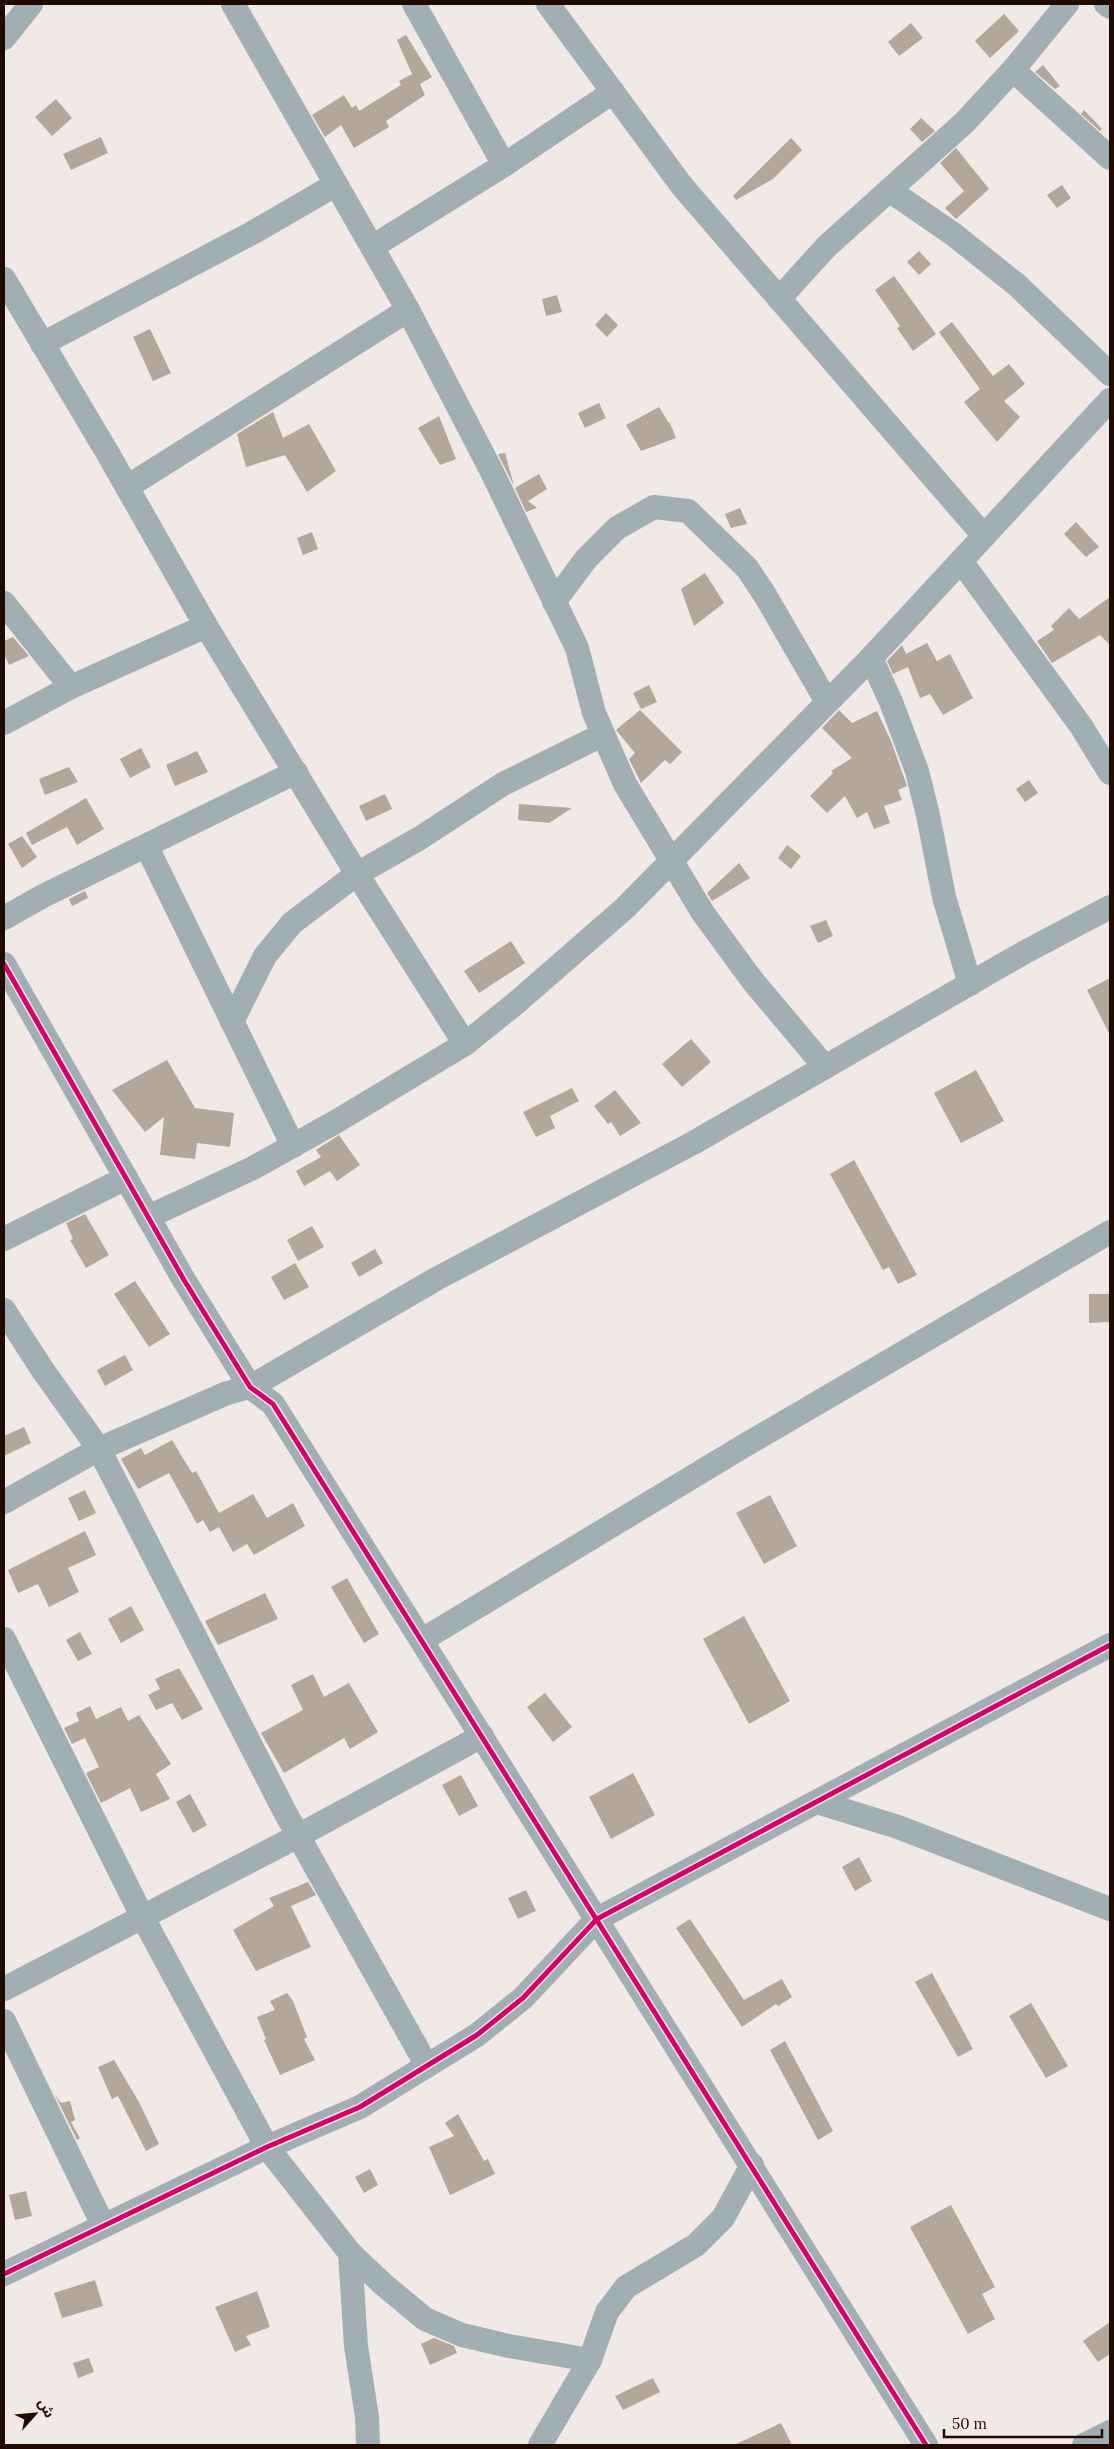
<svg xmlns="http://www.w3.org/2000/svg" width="1114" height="2449" font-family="Lora,'Noto Sans Arabic',serif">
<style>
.building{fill:#b3a79c}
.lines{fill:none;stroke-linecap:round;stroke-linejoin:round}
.minor{stroke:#a1aeb3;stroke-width:24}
.cycleway-casing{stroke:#f6e8e1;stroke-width:8}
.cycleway{stroke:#d6006c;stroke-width:5}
</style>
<rect width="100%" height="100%" fill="#f1e9e6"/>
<!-- building -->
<g class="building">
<polygon points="1004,14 1019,31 990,58 975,41"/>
<polygon points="911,23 923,38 899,56 888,42"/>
<polygon points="406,35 432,77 420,84 425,95 386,121 389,127 354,148 341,125 325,137 312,115 344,95 352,108 356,105 359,111 401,85 399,81 412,74 397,40"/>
<polygon points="1043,65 1060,86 1055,89 1035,72"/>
<polygon points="56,99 72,118 52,136 35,117"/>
<polygon points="1084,110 1102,129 1100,131 1081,114"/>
<polygon points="921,118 935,131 922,142 910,129"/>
<polygon points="101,137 108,153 71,170 63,154"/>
<polygon points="791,138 802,150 773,179 736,200 733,196"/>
<polygon points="956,148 989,189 956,219 945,208 964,191 940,163"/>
<polygon points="1062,185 1071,198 1057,208 1047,195"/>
<polygon points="919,251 931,264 919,275 907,262"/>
<polygon points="894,276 936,334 913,351 897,328 900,326 875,290"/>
<polygon points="557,295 562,312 546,316 542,299"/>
<polygon points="606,313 618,325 607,337 595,325"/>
<polygon points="952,322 993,376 1009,364 1025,384 1004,401 1020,417 997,442 964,402 980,389 939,332"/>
<polygon points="150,329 171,373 153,381 133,337"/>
<polygon points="599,403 606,418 585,428 578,413"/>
<polygon points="659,407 669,423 670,423 676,438 641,451 626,425"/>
<polygon points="273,412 283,438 309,424 336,471 307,492 285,455 246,467 237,434"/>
<polygon points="439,416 456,459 440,465 418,428"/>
<polygon points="505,453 514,486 498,454"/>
<polygon points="539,474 547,489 528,501 537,508 526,512 515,488"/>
<polygon points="740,508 747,524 731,528 725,514"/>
<polygon points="1076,522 1099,547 1086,557 1064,534"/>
<polygon points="312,532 318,549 303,555 297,538"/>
<polygon points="705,573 724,603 694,626 681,589"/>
<polygon points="1110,597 1110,645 1100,635 1052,663 1037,641 1054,630 1051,626 1069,608 1079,619"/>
<polygon points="13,637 29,656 9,665 4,654 4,641"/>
<polygon points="927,643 937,661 950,654 973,698 943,715 930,694 920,698 908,667 893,674 887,661 902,645 906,654"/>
<polygon points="649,685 657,702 641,709 633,693"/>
<polygon points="640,710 682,752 670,764 665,760 641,783 629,759 635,753 616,730"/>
<polygon points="839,710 852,723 877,711 891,741 907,786 898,790 902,800 884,806 890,823 874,829 867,812 857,818 845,796 827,813 810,796 833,773 831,771 852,758 822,728"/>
<polygon points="141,748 151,767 130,778 120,759"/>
<polygon points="197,751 208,772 175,786 166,765"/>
<polygon points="69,767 78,782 45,795 39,779"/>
<polygon points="1029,780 1038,793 1025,802 1016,789"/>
<polygon points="385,794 392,809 366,821 359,806"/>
<polygon points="86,798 104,829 77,845 67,827 32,845 26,833"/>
<polygon points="519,804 572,808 549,823 518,820"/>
<polygon points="22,836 37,857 22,868 8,844"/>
<polygon points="787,845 801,856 791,869 778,858"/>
<polygon points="739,863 750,878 712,901 707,893"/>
<polygon points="85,891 88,898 72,906 69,899"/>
<polygon points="826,920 833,936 818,943 810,926"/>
<polygon points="511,941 525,963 479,993 464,971"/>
<polygon points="1110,978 1110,1035 1087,990"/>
<polygon points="691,1039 711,1062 682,1087 662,1064"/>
<polygon points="167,1060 195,1108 234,1113 230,1147 197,1143 195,1159 160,1155 164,1117 145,1132 112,1090"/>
<polygon points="976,1070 1004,1121 961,1143 934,1093"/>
<polygon points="572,1088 579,1101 550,1116 555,1128 536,1137 523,1112"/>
<polygon points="615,1090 641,1123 620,1136 611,1122 608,1124 594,1106"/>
<polygon points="339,1135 360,1165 337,1181 330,1171 304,1186 296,1171 321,1157 316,1150"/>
<polygon points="854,1160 917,1275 898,1284 889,1267 883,1270 830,1174"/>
<polygon points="85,1214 109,1255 86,1268 70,1240 73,1239 66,1223"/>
<polygon points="312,1226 324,1247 298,1261 287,1240"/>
<polygon points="375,1249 383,1263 359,1277 351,1263"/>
<polygon points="295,1263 309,1287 284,1300 271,1277"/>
<polygon points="135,1281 170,1334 149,1347 114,1294"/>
<polygon points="1089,1294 1109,1294 1110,1322 1089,1323"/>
<polygon points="125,1355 133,1370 105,1386 97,1370"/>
<polygon points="24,1427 31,1443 4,1456 4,1436"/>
<polygon points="172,1440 192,1473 196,1471 219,1513 253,1494 267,1518 293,1503 305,1526 254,1555 247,1544 233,1552 219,1527 210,1532 203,1520 197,1524 169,1473 138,1489 121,1459 141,1448 145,1455"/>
<polygon points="85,1490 96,1513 79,1521 68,1498"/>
<polygon points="770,1495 797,1546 764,1564 736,1513"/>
<polygon points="85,1531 96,1555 68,1568 79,1592 49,1607 38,1584 18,1593 8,1570"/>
<polygon points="347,1578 379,1634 364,1643 331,1587"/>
<polygon points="265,1593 278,1619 218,1645 205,1621"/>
<polygon points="131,1606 144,1630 121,1643 108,1619"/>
<polygon points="744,1616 790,1701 749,1724 703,1639"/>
<polygon points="80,1632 92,1654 78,1661 66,1640"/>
<polygon points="179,1668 203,1709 182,1720 172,1703 156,1710 148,1695 160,1689 155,1679"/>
<polygon points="313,1674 324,1697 349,1683 378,1732 350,1749 344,1738 284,1773 261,1733 303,1710 291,1685"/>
<polygon points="545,1693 572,1727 553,1742 527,1707"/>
<polygon points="90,1706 96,1719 121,1707 128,1721 139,1715 171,1764 156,1774 170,1799 141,1812 130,1788 101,1803 86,1773 99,1767 85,1738 72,1744 64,1728 79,1721 76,1713"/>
<polygon points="633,1773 655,1815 611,1839 589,1797"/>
<polygon points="461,1775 478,1806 459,1816 442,1785"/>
<polygon points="190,1794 207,1825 193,1833 176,1802"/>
<polygon points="859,1857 872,1881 855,1891 842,1867"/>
<polygon points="308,1882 316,1895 291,1906 311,1947 256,1971 233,1930 274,1906 269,1898"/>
<polygon points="526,1890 536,1911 518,1919 508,1898"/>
<polygon points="690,1919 744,2000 782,1979 792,1997 778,2006 776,2004 742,2027 676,1928"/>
<polygon points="932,1973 973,2049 958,2057 915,1982"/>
<polygon points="287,1993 293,2001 307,2037 304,2039 315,2060 280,2075 264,2040 266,2039 257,2017 275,2010 270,2001"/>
<polygon points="1031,2003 1068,2066 1046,2078 1009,2016"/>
<polygon points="785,2041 833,2131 818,2140 770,2050"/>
<polygon points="114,2060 139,2102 159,2144 146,2151 118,2096 112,2099 98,2067"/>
<polygon points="55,2095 61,2103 70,2101 75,2120 71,2122 80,2138 77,2140"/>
<polygon points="458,2114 484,2161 488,2159 495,2174 450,2195 429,2147 454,2136 445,2123"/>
<polygon points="370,2169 378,2185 364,2193 355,2177"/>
<polygon points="26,2191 32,2216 15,2220 9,2195"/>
<polygon points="951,2205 995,2287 982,2294 995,2319 968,2334 910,2227"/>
<polygon points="95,2280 103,2306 62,2318 54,2293"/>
<polygon points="257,2291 270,2327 246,2336 251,2345 235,2352 215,2307"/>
<polygon points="1110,2322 1110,2354 1098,2362 1083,2341"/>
<polygon points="434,2338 454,2346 457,2353 430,2365 421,2344"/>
<polygon points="89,2358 94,2372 78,2378 73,2363"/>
<polygon points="653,2378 660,2392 623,2410 615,2396"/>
<polygon points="781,2423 792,2445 734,2445"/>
</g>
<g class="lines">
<!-- minor -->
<g class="minor">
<polyline points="233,4 408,310 491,470 577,648 594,713 625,784 703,913 752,980 825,1067"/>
<polyline points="414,4 504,165"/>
<polyline points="548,4 682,186 984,536"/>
<polyline points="1106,4 1110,7"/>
<polyline points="4,38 31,4"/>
<polyline points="1013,70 1110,158"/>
<polyline points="889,190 953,234 1017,285 1110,374"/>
<polyline points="372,247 504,165 613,92"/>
<polyline points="4,279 107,452 206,626 357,874 465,1044"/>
<polyline points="779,299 826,247 965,122 1013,70 1067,4"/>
<polyline points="42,344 252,233 335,185"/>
<polyline points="127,487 408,310"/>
<polyline points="961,561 1081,726 1110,773"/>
<polyline points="554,602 586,559 617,528 654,507 688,511 747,568 765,595 827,702"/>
<polyline points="4,603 71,687"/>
<polyline points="871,658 891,702 917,771 928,815 944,897 970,984"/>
<polyline points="4,723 71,687 206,626"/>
<polyline points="147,847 293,1146"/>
<polyline points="4,918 43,896 296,772"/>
<polyline points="4,964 184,1280 250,1387 273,1404 926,2445"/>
<polyline points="232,1022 265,956 292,923 357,874 420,838 503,784 602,735"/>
<polyline points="148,1217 253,1168 337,1121 465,1044 516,1003 625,908 871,658 1110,400"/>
<polyline points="4,1239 126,1178"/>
<polyline points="4,1310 42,1369 99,1449 286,1814 427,2066"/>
<polyline points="4,1502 99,1449 227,1393 250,1387 436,1279 693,1143 1025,952 1110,907"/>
<polyline points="4,1639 142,1916 267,2147 350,2253 384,2285 425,2319 462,2335 509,2346 590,2360"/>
<polyline points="422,1640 742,1447 1110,1232"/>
<polyline points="817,1802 898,1827 1110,1909"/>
<polyline points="4,1989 298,1836 482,1736"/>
<polyline points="4,2021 103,2225"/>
<polyline points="350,2253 356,2346 367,2417 368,2445"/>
<polyline points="4,2274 267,2147 360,2107 477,2035 523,1998 597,1919 1110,1645"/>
<polyline points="540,2445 590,2360 607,2312 626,2287 696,2245 723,2218 752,2165"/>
<polyline points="1084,2445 1110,2432"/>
</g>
<defs>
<g id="cycleway">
<polyline points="4,964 184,1280 250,1387 273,1404 926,2445"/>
<polyline points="4,2274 267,2147 360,2107 477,2035 523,1998 597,1919 1110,1645"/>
</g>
</defs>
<!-- cycleway casing -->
<use href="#cycleway" class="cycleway-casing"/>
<!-- cycleway -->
<use href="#cycleway" class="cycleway"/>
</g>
<!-- border -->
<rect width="1114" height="2449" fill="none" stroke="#210a02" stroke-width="10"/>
<!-- north arrow -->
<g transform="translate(35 2414) rotate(63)" stroke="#f6e8e1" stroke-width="4" paint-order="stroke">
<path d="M0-4L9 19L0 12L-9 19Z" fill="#210a02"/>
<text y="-8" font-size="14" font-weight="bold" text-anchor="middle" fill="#210a02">ش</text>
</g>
<!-- scale -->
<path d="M944 2429v8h158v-8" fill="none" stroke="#210a02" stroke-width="2.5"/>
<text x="952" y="2429" font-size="15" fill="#210a02" stroke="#f6e8e1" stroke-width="4" paint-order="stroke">50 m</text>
</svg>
